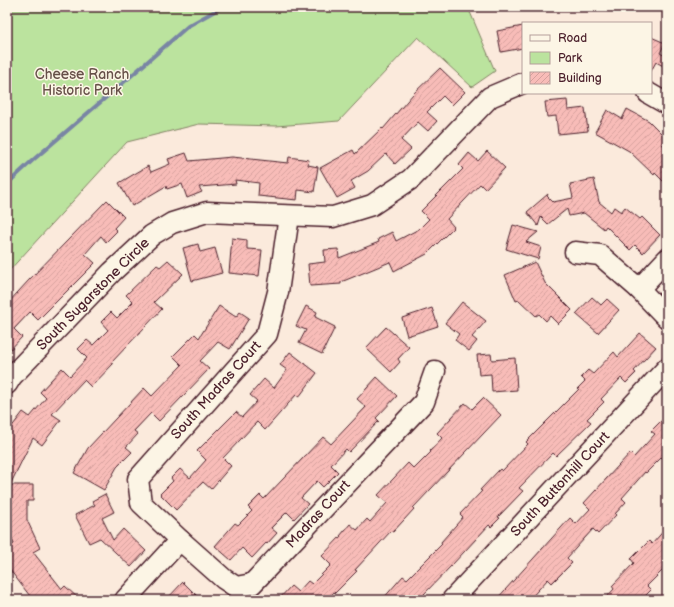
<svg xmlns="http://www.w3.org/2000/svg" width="674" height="607" font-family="'Balsamiq Sans',sans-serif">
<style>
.green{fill:#bbe39e;stroke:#828164}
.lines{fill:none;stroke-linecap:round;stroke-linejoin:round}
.stream{stroke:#7985a4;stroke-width:4}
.building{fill:url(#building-hatch);stroke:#4a1f2b}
.minor-casing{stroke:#4a1f2b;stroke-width:23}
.minor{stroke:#fcf5e5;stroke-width:20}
.labels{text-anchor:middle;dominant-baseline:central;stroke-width:3;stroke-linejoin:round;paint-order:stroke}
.park-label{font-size:14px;fill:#665048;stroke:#fcf5e5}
.street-label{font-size:14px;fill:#4a1f2b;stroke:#fcf5e5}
</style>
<defs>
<pattern id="building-hatch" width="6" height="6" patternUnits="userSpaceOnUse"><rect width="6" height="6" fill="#f8bcb8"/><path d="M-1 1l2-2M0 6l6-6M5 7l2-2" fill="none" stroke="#d6a19e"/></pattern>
</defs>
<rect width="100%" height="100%" fill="#fbeadc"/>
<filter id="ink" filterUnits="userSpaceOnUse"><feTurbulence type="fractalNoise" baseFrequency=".025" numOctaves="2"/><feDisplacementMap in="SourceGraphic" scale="8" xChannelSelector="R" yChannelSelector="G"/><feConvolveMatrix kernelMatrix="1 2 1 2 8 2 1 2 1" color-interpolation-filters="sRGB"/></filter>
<g filter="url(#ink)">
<!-- green -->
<polygon class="green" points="7,7 483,7 470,12 495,71 472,87 418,37 339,121 276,126 199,124 127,142 7,273"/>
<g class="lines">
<!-- stream -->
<polyline class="stream" points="7,184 33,160 131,76 188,26 222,7"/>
</g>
<!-- building -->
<g class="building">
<polygon points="523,26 523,48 501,52 497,31"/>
<polygon points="651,37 665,43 660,53 667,57 667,68 656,62 651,71"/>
<polygon points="440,68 465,92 452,105 443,96 427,112 437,121 428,131 418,122 401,140 411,149 395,164 386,154 368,171 351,181 355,188 337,198 320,168 353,150 355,154 382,128 383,129 413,94"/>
<polygon points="567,100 568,110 585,108 588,131 558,134 556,116 547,117 545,102"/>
<polygon points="627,109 649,121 667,139 662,144 667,150 667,185 655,173 654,175 629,151 595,132 607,110 622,119"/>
<polygon points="487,151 505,168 485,189 480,184 447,219 454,227 427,254 394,271 390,262 341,282 341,284 310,286 308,264 325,262 324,250 338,249 339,258 379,242 378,239 392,232 396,241 419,229 429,219 421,211 463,169 459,165 469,153 478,161"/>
<polygon points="186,153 189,161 232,157 288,163 289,157 309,160 308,165 318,167 314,192 298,190 297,200 258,196 259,183 235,180 236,184 199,187 202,192 187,198 182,184 167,189 166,186 132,206 119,183 148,166 151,172 170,164 168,159"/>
<polygon points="594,179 599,202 611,212 614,207 621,212 625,207 640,219 642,217 660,235 643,253 635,245 630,250 606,226 604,229 584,213 569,216 567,209 548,224 541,217 538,226 527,212 548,194 547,196 553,202 573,198 570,184"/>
<polygon points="107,200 124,217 114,228 117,231 106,242 101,236 85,254 95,263 38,320 30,312 14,329 22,337 7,353 7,304 29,280"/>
<polygon points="513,225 538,232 526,242 541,247 538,259 506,249"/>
<polygon points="232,238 247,240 247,249 262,250 259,276 229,273"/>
<polygon points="198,244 200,252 215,248 222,273 192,281 183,248"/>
<polygon points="168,260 183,274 154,302 162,309 111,363 113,364 91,387 84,380 52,414 61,420 42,445 33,438 10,485 33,485 33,501 27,501 27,520 40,548 33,552 62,589 65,586 80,600 33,600 10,570 7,564 7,547 14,544 7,528 7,433 23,412 30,417 46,398 40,392 62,368 70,376 87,358 78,349 87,340 93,345 108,330 101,322 111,312 117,318 133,302 126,295 157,265 160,267"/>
<polygon points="535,262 545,283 572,310 558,324 550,316 546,321 539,314 536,316 519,300 516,301 505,275"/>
<polygon points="592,297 601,305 607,299 619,310 598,333 576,314"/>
<polygon points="462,302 486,321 472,337 477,341 469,351 455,340 459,334 445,323"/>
<polygon points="219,306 236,317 240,312 249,318 230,349 218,342 200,361 209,369 159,421 151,413 134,431 138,434 126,447 132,452 117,467 104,490 74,473 88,448 144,388 152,396 182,365 173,356 195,334 199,338"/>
<polygon points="306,306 317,312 315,317 335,327 322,354 299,343 306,330 296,326"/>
<polygon points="432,308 438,326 407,336 402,318"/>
<polygon points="386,327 409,347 398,359 400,362 391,372 366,348"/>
<polygon points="640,333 656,347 634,371 636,373 626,383 621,378 601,399 604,402 587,419 591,422 556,456 553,453 519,488 523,491 498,517 500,518 491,527 489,525 452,565 424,594 430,600 382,600 403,576 407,579 442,544 441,542 463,517 460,514 482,491 480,490 500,469 502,471 528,444 526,442 579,389 578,388 585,381 581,377 588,370 593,374 614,352 618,357"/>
<polygon points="290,352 317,373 299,397 296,395 265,430 257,422 223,458 231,466 211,489 203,482 176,510 160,494 173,481 171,478 180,469 190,478 206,460 197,451 236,412 242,417 257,401 250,395 264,379 274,388 287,370 280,365"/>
<polygon points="491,354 492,360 515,358 517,390 492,392 491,374 479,375 477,355"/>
<polygon points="377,377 397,396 376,418 379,421 349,452 346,449 331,465 338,472 323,487 317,481 301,498 308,504 294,519 287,512 271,528 277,533 267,544 266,543 252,558 242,548 231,560 215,546 235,523 238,525 252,511 248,507 260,495 264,499 323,437 331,444 366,407 357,399"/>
<polygon points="483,398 501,415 413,508 414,509 393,532 391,531 355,570 357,571 335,593 334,592 327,600 278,600 291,586 298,592 308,581 312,584 331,565 322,556 341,536 340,536 350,524 357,530 367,519 370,522 387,503 378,495 408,463 414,469 431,452 430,451 442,438 437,433 465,403 472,409"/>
<polygon points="662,420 667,426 667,462 662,457 646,473 645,472 622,498 626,502 615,514 616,515 598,534 593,529 567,558 572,563 552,583 548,579 529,600 496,600 570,518 576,524 590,509 584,503 630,453 634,457 655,434 651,431"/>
<polygon points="105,494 114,512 102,518 113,540 123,529 146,551 131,567 100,538 89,543 75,515 95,505 92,501"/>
<polygon points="667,527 667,566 647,586 651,590 641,600 604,600 614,589 612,586 634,563 631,559 649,541 652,544"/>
<polygon points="183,582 201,600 166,600"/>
</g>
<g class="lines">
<defs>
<g id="minor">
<polyline points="648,93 667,104"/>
<polyline points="289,216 278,292 267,334 138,479 141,503 180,540 224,579 236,587 252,584 424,402 435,371"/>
<polyline points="575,252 600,255 639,289 667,318"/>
<polyline points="639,289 667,259"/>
<polyline points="7,384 12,376 112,272 152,235 172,223 207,212 333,217 372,205 411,179 490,97 523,83"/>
<polyline points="125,600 180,540"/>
<polyline points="452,600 667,368"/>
</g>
</defs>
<!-- minor casing -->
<use href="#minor" class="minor-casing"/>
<!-- minor -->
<use href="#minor" class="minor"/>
</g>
</g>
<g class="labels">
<!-- park labels -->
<g class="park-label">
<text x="82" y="74">Cheese Ranch<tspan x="82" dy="16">Historic Park</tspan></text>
</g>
<!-- street labels -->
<g class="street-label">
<text transform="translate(93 294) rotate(-45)">South Sugarstone Circle</text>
<text transform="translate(216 390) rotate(-48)">South Madras Court</text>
<text transform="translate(560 484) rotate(-47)">South Buttonhill Court</text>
<text transform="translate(318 514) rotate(-47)">Madras Court</text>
</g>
</g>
<!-- margin -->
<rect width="674" height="607" fill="none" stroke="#fcf5e5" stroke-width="24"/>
<rect x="12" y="12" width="650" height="583" fill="none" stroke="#4a1f2b" stroke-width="1.5" filter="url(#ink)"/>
<!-- legend -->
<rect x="522" y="22" width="130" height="72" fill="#fcf5e5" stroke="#b59f9b"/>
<rect x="530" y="35" width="20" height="6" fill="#fcf5e5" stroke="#b59f9b"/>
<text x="558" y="42" font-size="12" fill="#4a1f2b">Road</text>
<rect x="530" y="52" width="20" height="12" fill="#bbe39e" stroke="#b59f9b"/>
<text x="558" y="62" font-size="12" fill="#4a1f2b">Park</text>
<rect x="530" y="72" width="20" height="12" fill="url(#building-hatch)" stroke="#b59f9b"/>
<text x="558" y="82" font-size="12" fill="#4a1f2b">Building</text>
</svg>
